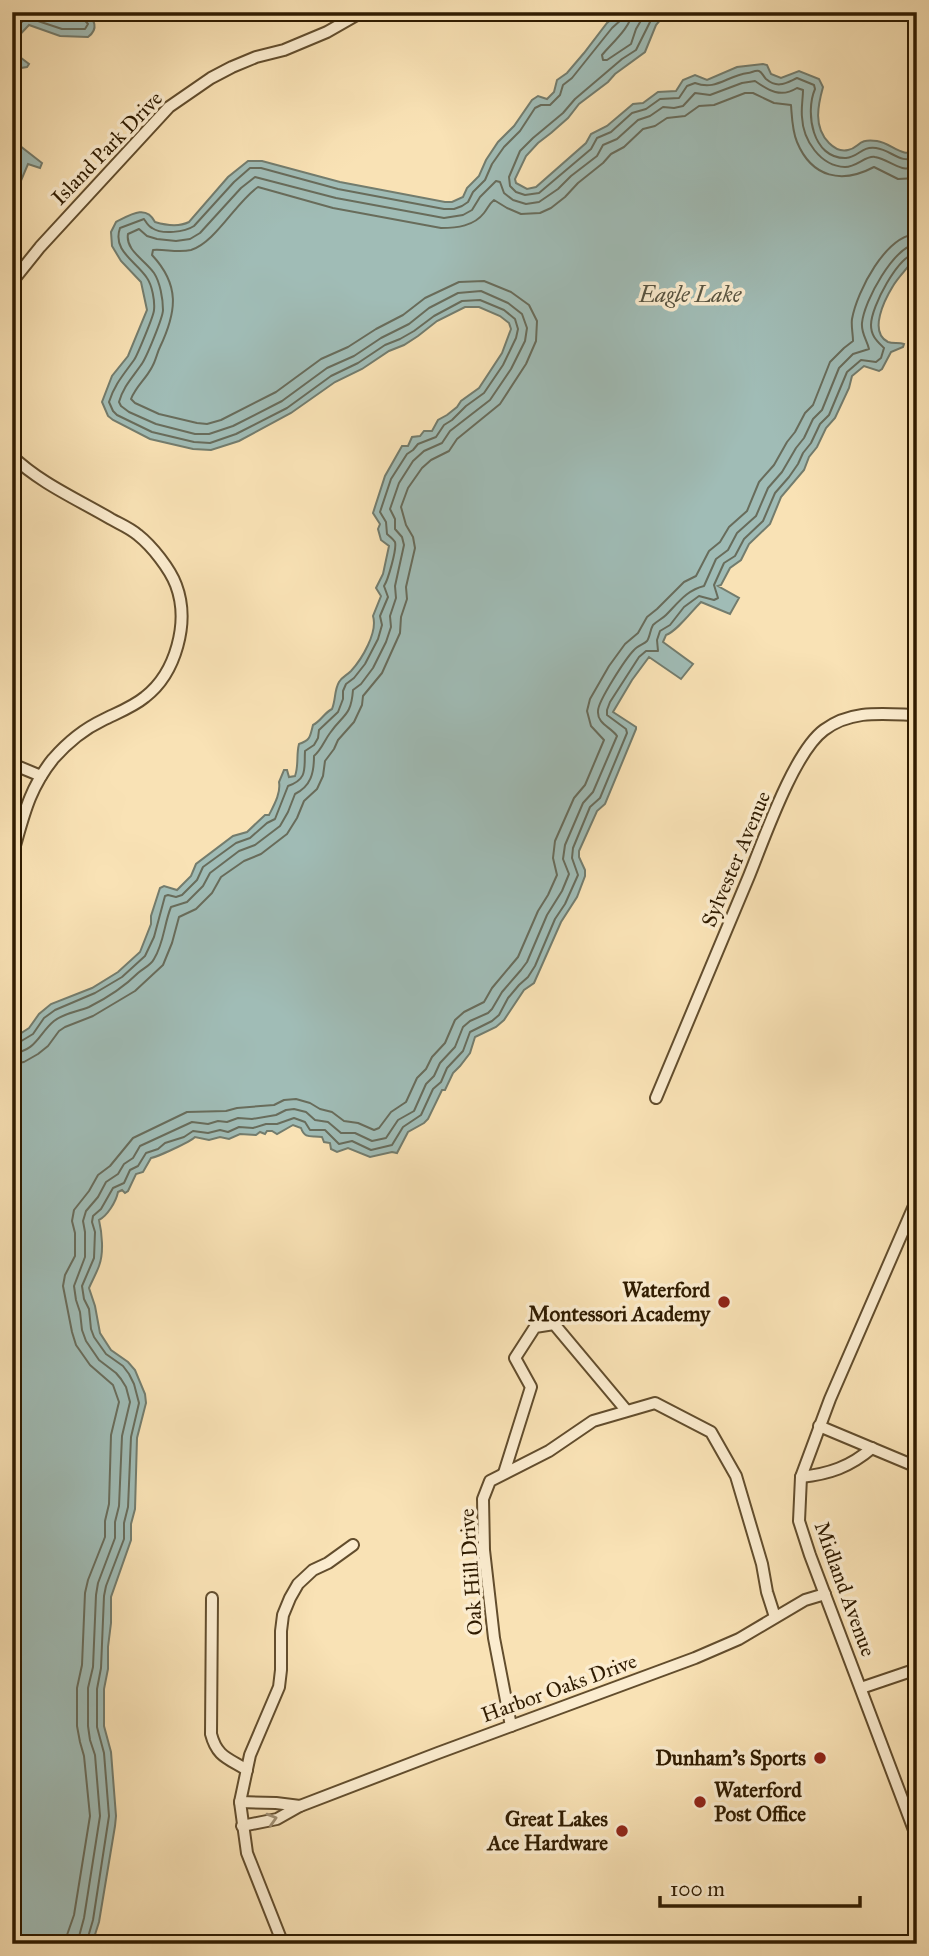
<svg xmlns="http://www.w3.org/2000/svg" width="929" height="1956" font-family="'IM FELL Great Primer',serif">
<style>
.water{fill:#a0bcb6;stroke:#737c6d;stroke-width:2}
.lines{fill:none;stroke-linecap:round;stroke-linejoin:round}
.shore{stroke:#686c5b;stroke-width:2}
.minor-casing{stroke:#624d2d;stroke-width:14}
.minor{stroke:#fbeccf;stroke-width:10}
.oneway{stroke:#9f8e72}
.poi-dot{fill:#8f2418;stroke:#fbeccf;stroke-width:2.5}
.labels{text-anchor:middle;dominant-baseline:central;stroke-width:7;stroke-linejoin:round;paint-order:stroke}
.street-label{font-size:21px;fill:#2f1b00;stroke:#fbeccf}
.poi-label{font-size:21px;font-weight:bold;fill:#2f1b00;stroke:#fbeccf;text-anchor:end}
.water-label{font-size:23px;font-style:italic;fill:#575340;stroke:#fbeccf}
</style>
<rect width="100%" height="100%" fill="#f9e2b5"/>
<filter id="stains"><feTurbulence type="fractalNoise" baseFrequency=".00286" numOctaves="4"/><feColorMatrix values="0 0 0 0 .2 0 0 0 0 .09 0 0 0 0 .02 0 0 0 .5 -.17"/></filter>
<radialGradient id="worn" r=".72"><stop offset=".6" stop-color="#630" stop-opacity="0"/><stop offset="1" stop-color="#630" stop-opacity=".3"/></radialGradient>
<!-- water -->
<g class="water">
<path d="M12 12H85C95 19 99 29 88 37L60 36 29 25 12 43Z"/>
<path d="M620 12H667L656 25 645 52 615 74 608 82 579 104 568 118 551 133 538 143 526 156 515 179 516 183 527 189 536 187 586 143 591 134 607 126 633 104 643 103 658 92 676 91 683 80 695 75 707 80 737 67 763 64 767 65 771 74 781 78 799 71 819 79 823 87C818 105 813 127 829 143 834 148 840 152 848 150 860 148 857 138 877 141 892 143 903 160 917 149V253C911 266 900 274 893 286 885 299 868 332 888 342 893 344 899 342 904 344L903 347 891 352 882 369 879 371 864 366 852 376 849 388 835 418 826 428 817 447 809 457 804 470 781 497 770 524 749 544 741 560 730 568 721 585 718 586 739 598 730 614 701 602C691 612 677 631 666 635L663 642 693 664 681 679 649 657 632 680 613 712 636 727V729L605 804 597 811 579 851V857L585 870V876L577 897 561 922 534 983 524 990 504 1020 496 1027 475 1037 470 1053 460 1066 453 1073 445 1090H442L428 1119 424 1123 408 1132 397 1153 392 1152 370 1157 348 1148 337 1152 331 1149 330 1143 324 1142 322 1137C312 1135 305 1140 301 1128L293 1125 277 1134 272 1131H267L265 1134 260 1132 256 1135 240 1134 229 1139 220 1137 209 1140 195 1137C190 1142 157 1157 151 1158L143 1172 136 1174 128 1191 125 1193 122 1190 118 1192C116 1202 107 1216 99 1220 102 1233 104 1253 99 1266 96 1274 92 1281 89 1288L95 1306 100 1333 111 1350 128 1362 135 1370 145 1394 146 1403 137 1438 135 1509 131 1524V1540L111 1597V1623L108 1647V1669L104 1689V1726L111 1752 116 1816 115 1826 99 1922 92 1944H12V1039L29 1028 39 1014 51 1004 92 988 118 972 140 952 151 924V916L160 888 164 886 177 890 191 876 196 864 233 836 247 832 265 815H269C274 805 281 793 279 782L284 770H287L289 777 295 776C299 765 296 755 299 744 311 740 310 736 313 725 321 721 324 713 332 709 336 699 334 691 339 682 342 677 346 676 351 671 362 659 378 632 373 616L381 596 376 588 383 574 389 546 381 540 378 529 380 524 373 513 385 476 402 446H408L412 437 420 436 424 431H432L438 420 447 415 457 407 461 401 479 388 502 353 511 329 509 323 500 316 479 307H465L437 321 418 336 404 345 389 351 362 369 335 382 291 413 239 441 211 450 193 449 150 439 113 420 108 416 102 402 112 376 128 356 147 310 141 282 121 261 112 246 111 232 116 222C130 215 146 204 155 222 165 225 179 227 189 222L228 177 248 161H262L340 182 445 202H452L463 197 467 188 479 176 486 160 498 142 514 126 532 100 538 96 547 99 554 92 557 80 567 73 584 53 607 23Z"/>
<polygon points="12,51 29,64 27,67 21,68 18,74 21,82 12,111"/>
<polygon points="12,143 20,146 42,163 40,168 28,164 20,183 12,181"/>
</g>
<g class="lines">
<!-- shore -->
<g class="shore">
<path d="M632 12C632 26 611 44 602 55L603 60H607L631 44 636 29 646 12"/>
<path d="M657 12 650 22 636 50 622 59 575 99 563 113 533 138 520 151 509 177 510 186 516 192 525 195 539 193 591 149 597 138 611 132 632 113 646 109 660 99 679 98 687 86 695 83C716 91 726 76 748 73 751 73 755 70 759 71 762 72 763 76 766 79 778 89 786 83 797 78L814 85 815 89C805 112 812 159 846 158 859 157 861 146 876 148 892 150 900 165 917 157"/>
<polyline points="12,31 24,20 29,18 62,29 85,29 88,24 83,18 82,12"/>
<path d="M12 1044 18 1043 33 1034 44 1018 55 1010 95 993 122 977 145 956 154 937 165 896 168 895 176 897 182 895 197 880 203 867 236 843 250 838 267 823 275 819 288 786C308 779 304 769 305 751L314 745 318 738 319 730 338 712 343 699V691L346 684 354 678 365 664 378 639 382 625 380 616 388 597 384 586C388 580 397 549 395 542 393 539 389 536 387 534L386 522 380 512 391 479 407 454 413 450 418 444 436 437 444 425 452 420 466 406 484 393 503 365 516 338 518 329 515 319 504 310 480 300 462 301 434 316 414 331 400 339 385 345 358 363 331 376 287 408 236 434 210 443 194 442 152 432 117 415 113 411 109 402C114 385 124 374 134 360 137 356 154 315 154 310 155 301 152 285 147 278 136 261 112 251 120 228L144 219C146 222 148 226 152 228 162 235 185 232 194 226L234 182 250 168H261L338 189 444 209H454L462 206 468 202 473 192 485 180 492 164 504 147 520 131 535 108 541 105H550L560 95 563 85 572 78 612 28 622 19 624 12"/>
<path d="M12 1053C36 1052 39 1033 54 1021 64 1013 77 1012 89 1007 107 998 124 987 138 973 144 968 151 965 154 959 164 943 164 924 171 907L187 902 203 886 210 873 239 851 255 845 280 826 288 812 295 794C311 786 314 773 314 756 322 749 324 741 330 733 343 714 351 717 353 690L361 684 373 668 386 642 391 627 390 616 396 598 395 586 404 545 402 537 395 529V519L390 509 399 483 413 461 424 451 442 443 450 431 490 400 511 369 525 341 527 328 522 314 508 303 481 291 458 293 429 308 409 324 381 338 354 356 327 368 282 401 233 426 209 434H195L156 424 129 412 121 406 119 402C123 387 132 378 141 365 146 359 163 317 163 310 163 299 160 282 154 273 145 260 125 250 128 234L139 229 147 236 157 239 176 241 190 239 200 233 241 188 255 177 336 198 444 218 463 215 472 210 480 197 496 181 500 182 504 193 513 200 526 204 539 202 558 189 571 176 597 156 603 145 617 139 638 120 650 116 663 107 674 108 683 106 695 93 710 95 742 83 755 81C769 91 781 98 797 88L803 90C803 98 801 108 802 117 803 140 820 166 845 167 857 167 866 155 875 157 891 160 899 173 917 167"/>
<path d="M12 1064 24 1062 38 1054 48 1046 59 1031 65 1027 93 1016 135 991 163 965 172 943 179 917 196 909 212 893 221 877 244 861 261 854 287 834 297 818 304 801 317 789 323 776 325 761 334 749 338 740 354 722 362 705 363 696 382 673 400 633 401 617 407 599 406 587 415 548 413 537 406 525 401 507 408 488 422 468 431 460 449 451 457 439 500 404 526 364 536 341 537 321 529 305 511 292 484 281 459 282 425 298 403 315 376 329 348 347 321 359 276 392 221 420 207 424 197 423 159 414 135 403 131 399C136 386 146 379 152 367 156 360 157 353 160 347 177 311 180 285 152 255L153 250C165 249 178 253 191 250 215 243 236 202 258 187L333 208 441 228C457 228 474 226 484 213 488 208 489 204 494 200L507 208 521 214 540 213 551 208 565 197 578 183 603 163 611 154 624 147 643 129 655 126 667 118 685 116 699 106 714 105 745 93H753L774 103 791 105C792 117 792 130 797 142 812 178 842 184 874 167L898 179 917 178"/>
<path d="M66 1944 67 1935 74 1915 90 1816 84 1756 80 1742 77 1726V1688L82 1665 85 1593 88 1580 105 1537V1521L109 1504 111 1435 119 1402 113 1385 90 1365 76 1345 72 1332 63 1286 65 1275 75 1256V1233L72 1221 74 1210 89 1191 98 1175 110 1166 133 1138 187 1112 226 1111 237 1108 274 1105 284 1100 296 1099 310 1103 320 1109 332 1112 344 1121 358 1123 374 1130 379 1128 391 1112 406 1102 417 1078 426 1069 432 1057 445 1043 455 1020 464 1012 484 1002 492 988 518 957 538 911 548 895 557 875 553 858 555 841 574 798 585 785 604 740 591 726 587 711 590 699 609 666 625 644 638 633 647 617 657 609 684 582 696 576 709 551 720 542 729 527 747 511 759 482 774 465 787 442 795 432 805 413 813 405 830 362 844 348 853 341C853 334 851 326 852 319 857 291 886 235 917 234"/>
<path d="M77 1944 84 1918 100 1816 95 1755 90 1740 88 1726V1688L93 1667 96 1595 98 1583 115 1538V1522L119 1506 122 1436 130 1402 126 1387 121 1379 116 1373 99 1360 86 1341 82 1330 80 1312 76 1300 74 1286 85 1257V1232L83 1221 86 1211 98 1197 106 1182 118 1174 124 1164 133 1158 140 1146 192 1122 208 1124 218 1121 227 1122 238 1118 252 1119 276 1115 286 1110 294 1109 306 1112 315 1120 328 1122 341 1133H355L372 1141 386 1138 398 1120 414 1111 426 1084 434 1076 440 1063 455 1047 463 1027 470 1021 488 1013 492 1009 502 992 521 970 527 962 547 915 562 891 569 874 563 859 565 845 583 803 593 792 617 736C611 727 597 724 598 711 598 701 626 658 634 650 637 646 644 644 647 641 650 637 650 630 653 625 657 621 662 619 666 615 678 603 687 590 704 586L716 559 728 550 737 533 756 516 768 488 782 472 796 448 804 438 813 419 822 410 839 368 853 354 869 349C867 340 861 333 862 323 864 301 894 246 917 244"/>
<path d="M86 1944 93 1920 109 1816 104 1753 97 1727V1689L101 1668 104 1596 106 1586 124 1539V1523L128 1507 131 1437 139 1403 134 1384 129 1374 123 1366 106 1354 94 1337 91 1329 89 1309 84 1299 82 1286 94 1258 95 1232 92 1222 93 1216 101 1209 113 1188 124 1183 130 1170 138 1166 146 1153 158 1149 165 1143 184 1137 193 1131 208 1133 220 1130 228 1132 239 1127 253 1128 266 1124H277L294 1118 305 1122 310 1130H325L339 1144 352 1141 371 1150 392 1145 403 1127 421 1115 433 1089 441 1082 447 1068 463 1051 470 1032 492 1021 499 1015 508 998 519 985 528 977 535 966 555 919 565 904 578 875 572 858 573 848 590 807 600 798 627 733 626 729 607 715V710L610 702 639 657 646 651H658L657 640 660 631 670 625 684 607 699 596 714 600 718 598 714 585 724 563 735 556 744 539 763 521 775 493 789 477 798 464 803 453 811 443 820 424 829 415 847 372 861 360 876 362 881 358 884 348C877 341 871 336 871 325 871 307 898 255 917 253"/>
</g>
<defs>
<g id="minor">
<polyline points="12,282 40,247 169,107 211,78 232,67 256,57 284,50 327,32 362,12"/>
<path d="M12 456C40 483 77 499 111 519 120 524 130 528 138 535 152 546 170 569 176 585 190 622 176 673 145 697 133 707 117 713 103 720 84 729 67 743 53 759 28 790 23 819 12 856"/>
<polyline points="12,764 41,776"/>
<path d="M656 1098C687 1024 718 950 749 876 764 839 794 752 824 730 852 709 884 714 917 715"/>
<polyline points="917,1199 830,1399 801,1477 799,1521 810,1555 917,1838"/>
<polyline points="819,1426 917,1467"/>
<polyline points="504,1473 531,1387 515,1358 535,1327 554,1324 626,1410"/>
<path d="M801 1477C829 1474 850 1467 872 1448"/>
<path d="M212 1598 211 1734C217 1757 228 1758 247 1770"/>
<polyline points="861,1688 917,1669"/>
<polyline points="511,1726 494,1638 484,1550 483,1499 490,1481 549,1451 593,1421 655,1403 711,1432 736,1476 762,1564 767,1592 775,1617"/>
<polyline points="240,1802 276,1803 300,1806"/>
<polyline points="242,1826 277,1819 300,1806 438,1753 695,1658 739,1639 805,1600 825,1594"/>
<polyline points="283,1944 247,1853 240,1802 250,1755 279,1687 281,1670 281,1631 283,1615 290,1598 298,1584 313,1570 328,1563 353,1545"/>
</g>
</defs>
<!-- minor casing -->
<use href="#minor" class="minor-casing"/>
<!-- minor -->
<use href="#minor" class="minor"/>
</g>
<!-- one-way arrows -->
<defs><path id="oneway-chevron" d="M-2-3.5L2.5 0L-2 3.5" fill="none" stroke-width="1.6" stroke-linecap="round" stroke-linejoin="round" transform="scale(1.75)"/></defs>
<use class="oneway" href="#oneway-chevron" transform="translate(272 1819) rotate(-17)"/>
<!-- markers -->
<g class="poi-dot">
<circle cx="724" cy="1302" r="7"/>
<circle cx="820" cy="1758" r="7"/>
<circle cx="700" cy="1802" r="7"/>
<circle cx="622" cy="1831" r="7"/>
</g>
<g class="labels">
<!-- street labels -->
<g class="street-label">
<text transform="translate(107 148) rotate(-46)">Island Park Drive</text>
<text transform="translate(736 859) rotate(-67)">Sylvester Avenue</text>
<text transform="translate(471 1572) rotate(-94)">Oak Hill Drive</text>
<text transform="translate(845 1589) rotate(70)">Midland Avenue</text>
<text transform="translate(559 1688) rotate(-20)">Harbor Oaks Drive</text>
</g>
<!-- poi labels -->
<g class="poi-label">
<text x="710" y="1290">Waterford<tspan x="710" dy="24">Montessori Academy</tspan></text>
<text x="806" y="1758">Dunham's Sports</text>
<text x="714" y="1790" text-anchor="start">Waterford<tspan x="714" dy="24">Post Office</tspan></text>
<text x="608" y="1819">Great Lakes<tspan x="608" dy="24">Ace Hardware</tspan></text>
</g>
<!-- water labels -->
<g class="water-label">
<text x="690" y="294">Eagle Lake</text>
</g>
</g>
<!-- margin -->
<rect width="929" height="1956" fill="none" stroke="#f9e2b5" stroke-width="42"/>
<rect x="14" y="14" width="901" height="1928" fill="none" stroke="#2f1b00" stroke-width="3.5"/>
<rect x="21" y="21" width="887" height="1914" fill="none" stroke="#2f1b00" stroke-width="2"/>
<!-- scale -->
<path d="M660 1896v10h200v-10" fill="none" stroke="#2f1b00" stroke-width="3.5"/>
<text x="670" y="1896" font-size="21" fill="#2f1b00" stroke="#fbeccf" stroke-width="5" paint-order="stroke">100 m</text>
<rect width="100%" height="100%" filter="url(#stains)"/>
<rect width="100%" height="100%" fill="url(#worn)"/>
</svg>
